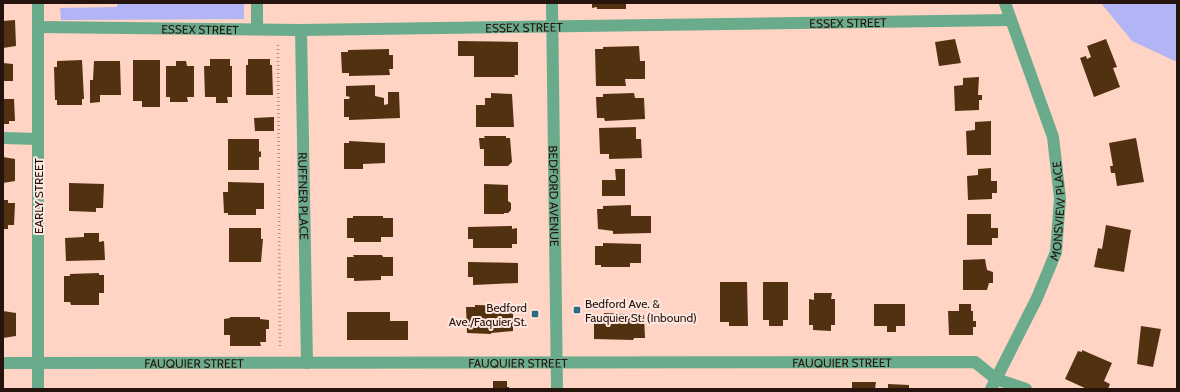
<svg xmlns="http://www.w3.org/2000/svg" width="1180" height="392" font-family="Cabin,sans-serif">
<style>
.green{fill:#b1b4f5}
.building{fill:#523111}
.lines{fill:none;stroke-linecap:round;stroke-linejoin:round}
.path{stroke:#b08e82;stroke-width:2.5;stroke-dasharray:1 3;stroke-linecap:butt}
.minor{stroke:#69ab8b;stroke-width:12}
.poi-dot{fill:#2b6c80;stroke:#fde7df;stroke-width:1.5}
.labels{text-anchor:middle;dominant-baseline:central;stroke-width:4;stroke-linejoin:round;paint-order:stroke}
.street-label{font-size:12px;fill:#26130d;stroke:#fde7df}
.poi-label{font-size:12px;fill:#26130d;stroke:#fde7df;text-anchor:start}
</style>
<rect width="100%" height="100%" fill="#ffd4c5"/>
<!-- green -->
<g class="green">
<polygon points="117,3 244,3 244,19 61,20 60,8 117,7"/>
<polygon points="1101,3 1177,3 1177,62 1132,41"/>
</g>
<!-- building -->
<g class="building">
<polygon points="592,3 629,3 629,4 626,4 626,9 597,9 597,7 592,8"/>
<polygon points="15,20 16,46 3,48 3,21"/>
<polygon points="955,39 961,63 939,66 935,42"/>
<polygon points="1106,39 1117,67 1113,68 1120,87 1094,97 1080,58 1086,56 1087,59 1091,57 1087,46"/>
<polygon points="458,41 518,42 518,75 514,75 515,77 474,77 474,56 458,56"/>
<polygon points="639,46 640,61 645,61 645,79 625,79 626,86 596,86 595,49 603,49 603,47"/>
<polygon points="389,49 389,55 393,55 393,69 389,69 390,75 349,76 349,73 342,73 341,52 348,52 348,50"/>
<polygon points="210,59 230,59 230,66 232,66 232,97 227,97 228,103 216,103 216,97 205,97 204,66 210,66"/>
<polygon points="248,59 270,59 270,65 272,65 273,95 246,95 246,65 248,65"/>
<polygon points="82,60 84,99 82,99 82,105 57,105 57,100 55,100 54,67 57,67 57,61"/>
<polygon points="133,60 160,60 160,107 142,107 142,101 133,101"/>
<polygon points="94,61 120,61 121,95 100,95 100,102 90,103 90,80 93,80"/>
<polygon points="176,61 186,61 187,66 194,66 194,97 187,97 188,102 170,102 170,97 166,97 166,66 176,66"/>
<polygon points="3,63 13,64 13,81 3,81"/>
<polygon points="979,77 978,95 982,95 982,100 979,100 979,110 955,111 954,86 963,85 963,78"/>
<polygon points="375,85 375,96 384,98 384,105 388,104 388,92 399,92 400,118 349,120 349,117 344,117 344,99 349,99 350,97 346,96 346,86"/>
<polygon points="491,93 512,94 514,127 476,127 476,105 485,105 485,98 491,98"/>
<polygon points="634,93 635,98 644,98 645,119 605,121 604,118 597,118 596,97 603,97 603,94"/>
<polygon points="3,99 14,99 15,121 9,121 9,124 3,124"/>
<polygon points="274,117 274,131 255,131 254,118"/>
<polygon points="991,121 991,155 967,155 966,131 975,130 975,122"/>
<polygon points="636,127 636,139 641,139 642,158 609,159 609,154 600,154 599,128"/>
<polygon points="484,136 506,136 506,138 510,138 512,162 508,166 484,166 484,149 480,149 479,138 485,138"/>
<polygon points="1136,138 1144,182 1117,186 1115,173 1111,173 1110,166 1113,166 1109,143"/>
<polygon points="228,139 259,139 259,152 261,151 261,157 259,157 259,170 228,170"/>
<polygon points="349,141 385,143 385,163 363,164 363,169 344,169 344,143 349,143"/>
<polygon points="3,157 15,159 15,181 3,183"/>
<polygon points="991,168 991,181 997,181 997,193 992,193 992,199 968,200 967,176 978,175 978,169"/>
<polygon points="615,169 625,169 625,196 602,196 602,180 616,180"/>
<polygon points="228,182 264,183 264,209 256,209 256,215 228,215 228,213 224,213 223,192 228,192"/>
<polygon points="69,183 104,184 103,208 96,208 96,212 69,211"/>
<polygon points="484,184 508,185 508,201 511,203 511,210 508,213 504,213 504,214 484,214"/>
<polygon points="3,200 8,200 8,203 15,203 14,225 8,225 8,229 3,229"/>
<polygon points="631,205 631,216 651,216 651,233 613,234 613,231 598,229 597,209 603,209 603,206"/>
<polygon points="967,214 991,214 991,228 998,228 998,238 992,238 992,245 967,245"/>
<polygon points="353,216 383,216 383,218 393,218 393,237 381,237 381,242 354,242 354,238 347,238 347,218 353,218"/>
<polygon points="1106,225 1131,230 1124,272 1094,267 1098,248 1102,249"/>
<polygon points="512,226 512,229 517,228 517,244 512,244 512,248 473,248 473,239 468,239 468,227"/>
<polygon points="229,228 261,228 261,239 263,239 261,262 229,262"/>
<polygon points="84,233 99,233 99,242 104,241 105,260 66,261 65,238 84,237"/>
<polygon points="603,243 641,244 641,263 630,263 630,267 601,267 601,265 595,265 595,246 603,246"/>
<polygon points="353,255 382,255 383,257 393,257 393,276 381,276 381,280 354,281 354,278 347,278 347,257 354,257"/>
<polygon points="985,259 987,270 993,272 993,283 989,283 987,290 963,290 963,260"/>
<polygon points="468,262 518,263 518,283 473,285 473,277 468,277"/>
<polygon points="99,273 99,275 104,275 104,293 99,293 99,305 71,305 70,302 64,302 64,276 70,276 70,274"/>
<polygon points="720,282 747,282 748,326 729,326 729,322 720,322"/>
<polygon points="763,282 788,282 788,320 783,320 783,326 769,326 769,320 763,320"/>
<polygon points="814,293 832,293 831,299 835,299 835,325 831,325 831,331 813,330 813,325 809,325 809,299 814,300"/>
<polygon points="874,304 905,304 905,326 896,326 896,332 887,332 887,326 874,326"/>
<polygon points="959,304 971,304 971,311 973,311 973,321 976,321 976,327 973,327 973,335 949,335 948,311 959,311"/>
<polygon points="475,305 513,306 513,331 491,333 491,334 467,333 466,307 475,307"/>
<polygon points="3,311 16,313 16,336 3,338"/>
<polygon points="347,312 390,312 390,321 408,321 408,340 347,340"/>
<polygon points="604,313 644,315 645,338 634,338 633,340 594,339 594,315 604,315"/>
<polygon points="230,317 260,317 260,319 269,320 269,329 266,329 266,342 260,342 261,346 230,346 230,335 224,335 224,319 230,318"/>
<polygon points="1141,326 1161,329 1153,367 1137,364"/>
<polygon points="1082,350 1112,363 1104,381 1110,384 1108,389 1087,389 1065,379 1078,351 1082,352"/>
<polygon points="493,381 507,381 507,387 509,387 509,389 490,389 493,388"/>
<polygon points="852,382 876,382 875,389 852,389"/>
<polygon points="888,384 909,385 909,389 888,389"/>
</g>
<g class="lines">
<!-- path -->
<polyline class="path" points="278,45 280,348"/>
<!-- minor -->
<g class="minor">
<polyline points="38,3 38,389"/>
<polyline points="257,3 257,28"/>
<path id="s1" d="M552 3 557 389"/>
<path id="s2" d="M38 27 301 30 1011 20"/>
<path id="s3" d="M301 30 307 363"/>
<polyline points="3,138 38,139"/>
<path id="s4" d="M3 363 975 362 996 379 1026 389"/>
<path id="s5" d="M991 389 1037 298 1056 252 1060 198 1053 137 1005 3"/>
</g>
</g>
<!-- markers -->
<g class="poi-dot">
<rect x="573" y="306" width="8" height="8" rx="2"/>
<rect x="531" y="310" width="8" height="8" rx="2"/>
</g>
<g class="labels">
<!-- street labels -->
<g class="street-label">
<text stroke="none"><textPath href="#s2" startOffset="810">ESSEX STREET</textPath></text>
<text stroke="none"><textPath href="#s2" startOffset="486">ESSEX STREET</textPath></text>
<text stroke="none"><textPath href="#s2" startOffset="162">ESSEX STREET</textPath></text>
<text transform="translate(38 196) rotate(-90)">EARLY STREET</text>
<text stroke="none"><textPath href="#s3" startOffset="166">RUFFNER PLACE</textPath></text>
<text stroke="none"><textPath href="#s1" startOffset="193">BEDFORD AVENUE</textPath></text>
<text stroke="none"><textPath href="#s5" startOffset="193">MONSVIEW PLACE</textPath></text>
<text stroke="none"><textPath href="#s4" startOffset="839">FAUQUIER STREET</textPath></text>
<text stroke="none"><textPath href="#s4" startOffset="191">FAUQUIER STREET</textPath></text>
<text stroke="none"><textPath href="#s4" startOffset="515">FAUQUIER STREET</textPath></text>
</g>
<!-- poi labels -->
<g class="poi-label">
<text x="585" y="303">Bedford Ave. &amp;<tspan x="585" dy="14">Fauquier St. (Inbound)</tspan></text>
<text x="527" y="307" text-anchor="end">Bedford<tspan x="527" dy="14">Ave./Faquier St.</tspan></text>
</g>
</g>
<!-- border -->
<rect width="1180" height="392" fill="none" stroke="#26130d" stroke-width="8"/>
</svg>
